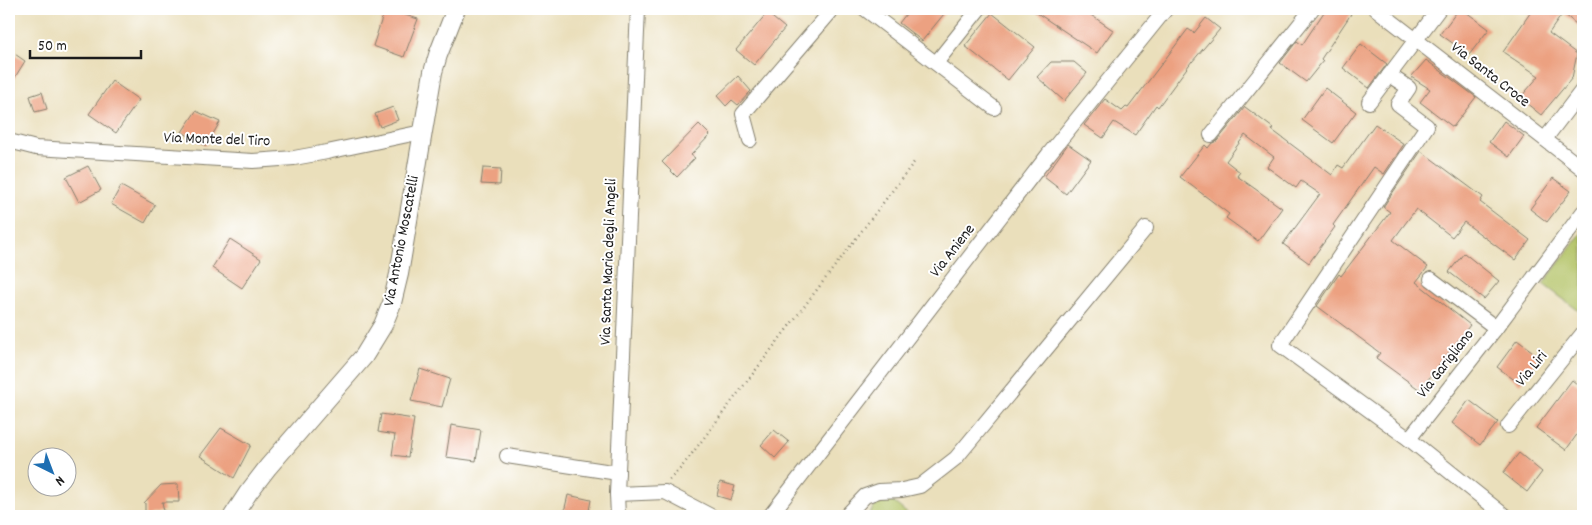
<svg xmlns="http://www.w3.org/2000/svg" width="1592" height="525" font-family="Dekko,sans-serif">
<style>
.green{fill:#b2c265;stroke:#676f40}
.building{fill:#eca181}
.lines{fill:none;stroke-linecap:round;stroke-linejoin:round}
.minor-casing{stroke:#837e6c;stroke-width:16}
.tertiary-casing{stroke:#837e6c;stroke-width:20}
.path{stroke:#837e6c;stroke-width:2.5;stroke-dasharray:1 4;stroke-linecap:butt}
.minor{stroke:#fff;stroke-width:14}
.tertiary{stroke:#fff;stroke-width:18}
.labels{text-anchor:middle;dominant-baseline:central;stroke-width:4;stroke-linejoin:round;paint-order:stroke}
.street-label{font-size:16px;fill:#1c1c1c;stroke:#fff}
</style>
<rect width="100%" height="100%" fill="#fff"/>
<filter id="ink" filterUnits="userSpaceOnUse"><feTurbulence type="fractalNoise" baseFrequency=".02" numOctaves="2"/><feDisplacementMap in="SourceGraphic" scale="10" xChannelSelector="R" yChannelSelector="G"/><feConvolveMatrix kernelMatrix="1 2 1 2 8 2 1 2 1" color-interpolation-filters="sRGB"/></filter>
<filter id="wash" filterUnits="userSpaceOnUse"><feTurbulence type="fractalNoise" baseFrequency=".0096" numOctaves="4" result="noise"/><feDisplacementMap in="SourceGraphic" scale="20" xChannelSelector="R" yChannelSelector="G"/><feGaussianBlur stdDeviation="1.12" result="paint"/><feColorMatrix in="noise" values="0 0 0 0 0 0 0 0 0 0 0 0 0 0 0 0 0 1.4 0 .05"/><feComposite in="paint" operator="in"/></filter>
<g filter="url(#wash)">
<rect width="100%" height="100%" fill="#eadfbb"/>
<!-- green -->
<g class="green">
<polygon points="1583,231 1583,314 1543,284"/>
<polygon points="884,494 910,516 868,516"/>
</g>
<g id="blocks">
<!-- building -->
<g class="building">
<polygon points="385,9 418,19 404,57 373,46"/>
<polygon points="910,9 948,9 922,41 899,23"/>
<polygon points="1031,9 1082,9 1113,30 1097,53"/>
<polygon points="1326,9 1344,9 1351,14 1321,59 1323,61 1306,82 1280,63 1297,41 1302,45"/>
<polygon points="1459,9 1462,9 1489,29 1469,55 1440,34"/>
<polygon points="1533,9 1583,9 1583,30 1563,13 1549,33 1577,54 1572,78 1541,115 1520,98 1539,76 1503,52"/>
<polygon points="767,13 785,28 754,65 736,50"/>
<polygon points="992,13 1035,47 1008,80 965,46"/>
<polygon points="1206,18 1220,29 1192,62 1192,61 1158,107 1156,105 1135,135 1114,122 1103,138 1084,125 1105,99 1122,111 1126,107 1128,108 1188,29 1194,33"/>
<polygon points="1361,44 1387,64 1369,88 1343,68"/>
<polygon points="9,50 25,61 9,87"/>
<polygon points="1426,60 1476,97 1453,127 1420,102 1430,89 1411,77"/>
<polygon points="1051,62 1074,62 1087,73 1064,101 1037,77"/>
<polygon points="738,76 751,91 738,105 732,100 726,106 717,96"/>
<polygon points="112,81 139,100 116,133 89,114"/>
<polygon points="1325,88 1356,112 1333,143 1302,120"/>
<polygon points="42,92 47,109 35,112 30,96"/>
<polygon points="393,107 398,120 380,127 375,114"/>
<polygon points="1245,107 1273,128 1272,130 1332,175 1338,165 1343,168 1375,124 1404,144 1384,174 1374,167 1333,225 1335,227 1309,263 1283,244 1320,194 1301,181 1296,188 1267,167 1274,157 1245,135 1226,161 1240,172 1237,176 1282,208 1258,241 1226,218 1229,214 1180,177 1205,145 1208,148 1212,143 1217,141"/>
<polygon points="196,111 220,122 206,146 182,132"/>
<polygon points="1504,121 1524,136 1509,157 1489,142"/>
<polygon points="699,124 710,135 691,155 695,158 677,177 662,162"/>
<polygon points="1068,144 1091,160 1066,194 1044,177"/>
<polygon points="1421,151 1483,197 1480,202 1530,240 1515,260 1464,222 1452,237 1416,209 1393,240 1428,267 1416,282 1470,325 1420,390 1376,358 1380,353 1317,306 1339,274 1341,276 1390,212 1383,207"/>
<polygon points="88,166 101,190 79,202 66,177"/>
<polygon points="483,168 501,169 500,185 481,184"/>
<polygon points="1553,178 1571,191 1547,222 1530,209"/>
<polygon points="121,186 155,205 145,223 111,204"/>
<polygon points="230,239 261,259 242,288 212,268"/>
<polygon points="1464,253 1499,281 1484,299 1449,272"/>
<polygon points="1517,340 1540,357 1520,384 1497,367"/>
<polygon points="420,369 450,379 442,407 411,401"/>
<polygon points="1572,380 1583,389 1583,426 1566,450 1536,428"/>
<polygon points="1469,400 1498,422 1480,445 1452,423"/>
<polygon points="381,414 414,419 408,457 392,455 395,435 378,432"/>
<polygon points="451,425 481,430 476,461 446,457"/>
<polygon points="221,428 251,445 234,478 200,456"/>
<polygon points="774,430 789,442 775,458 761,445"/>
<polygon points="1519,453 1542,472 1527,492 1503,473"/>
<polygon points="720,482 735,486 731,500 717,496"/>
<polygon points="178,484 179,502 162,502 164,511 145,516 145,503 144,503 161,485"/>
<polygon points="568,495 591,500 588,516 563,516"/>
</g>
</g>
</g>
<g filter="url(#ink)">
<use href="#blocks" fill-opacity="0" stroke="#837e6c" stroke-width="1"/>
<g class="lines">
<defs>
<g id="minor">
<polyline points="865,9 994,108"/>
<polyline points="1376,9 1583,169"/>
<polyline points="936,63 979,9"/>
<polyline points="1389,75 1409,88 1398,104 1427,126 1280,345 1409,439"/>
<polyline points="1369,102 1439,9"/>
<polyline points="1211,135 1312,9"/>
<polyline points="1545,139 1583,89"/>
<polyline points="750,140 743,114 833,9"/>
<polyline points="9,141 36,148 253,161 294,158 327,152 422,132"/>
<polyline points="1431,279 1496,328"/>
<polyline points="1508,426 1583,333"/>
<polyline points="507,456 618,473"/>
<polyline points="617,494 665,492 711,516"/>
<polyline points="618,516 617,494 638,9"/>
<polyline points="770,516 1048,155 1166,9"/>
<polyline points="846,516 865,496 879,491 902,490 920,486 956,458 1146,228"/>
<polyline points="1505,516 1409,439 1496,328 1583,212"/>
</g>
<polyline id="tertiary" points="233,516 248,493 268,467 364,356 383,325 392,303 399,274 433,72 438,55 456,9"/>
</defs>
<!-- minor casing -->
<use href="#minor" class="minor-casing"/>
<!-- tertiary casing -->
<use href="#tertiary" class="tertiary-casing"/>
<!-- path -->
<polyline class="path" points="669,480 681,468 915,161"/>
<!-- minor -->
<use href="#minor" class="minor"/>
<!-- tertiary -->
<use href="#tertiary" class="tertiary"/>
</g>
</g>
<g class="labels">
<!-- street labels -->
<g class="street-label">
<text transform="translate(1490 75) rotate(38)">Via Santa Croce</text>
<text transform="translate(217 140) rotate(2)">Via Monte del Tiro</text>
<text transform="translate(402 241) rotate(-79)">Via Antonio Moscatelli</text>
<text transform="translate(953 251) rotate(-52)">Via Aniene</text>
<text transform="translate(609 262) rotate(-88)">Via Santa Maria degli Angeli</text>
<text transform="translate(1446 364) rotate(-52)">Via Garigliano</text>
<text transform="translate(1532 369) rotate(-51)">Via Liri</text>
</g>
</g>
<!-- margin -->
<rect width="1592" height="525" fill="none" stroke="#fff" stroke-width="30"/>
<!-- north arrow -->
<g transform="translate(52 472) rotate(138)"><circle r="24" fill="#ffffff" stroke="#a4a4a4"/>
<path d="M0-4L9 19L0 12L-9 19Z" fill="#1f6fb2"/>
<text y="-8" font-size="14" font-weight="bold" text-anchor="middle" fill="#1c1c1c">N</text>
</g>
<!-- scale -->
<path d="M30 50v8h111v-8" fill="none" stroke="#1c1c1c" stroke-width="2.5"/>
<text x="38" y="50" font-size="15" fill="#1c1c1c" stroke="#ffffff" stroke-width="4" paint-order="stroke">50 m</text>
</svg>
